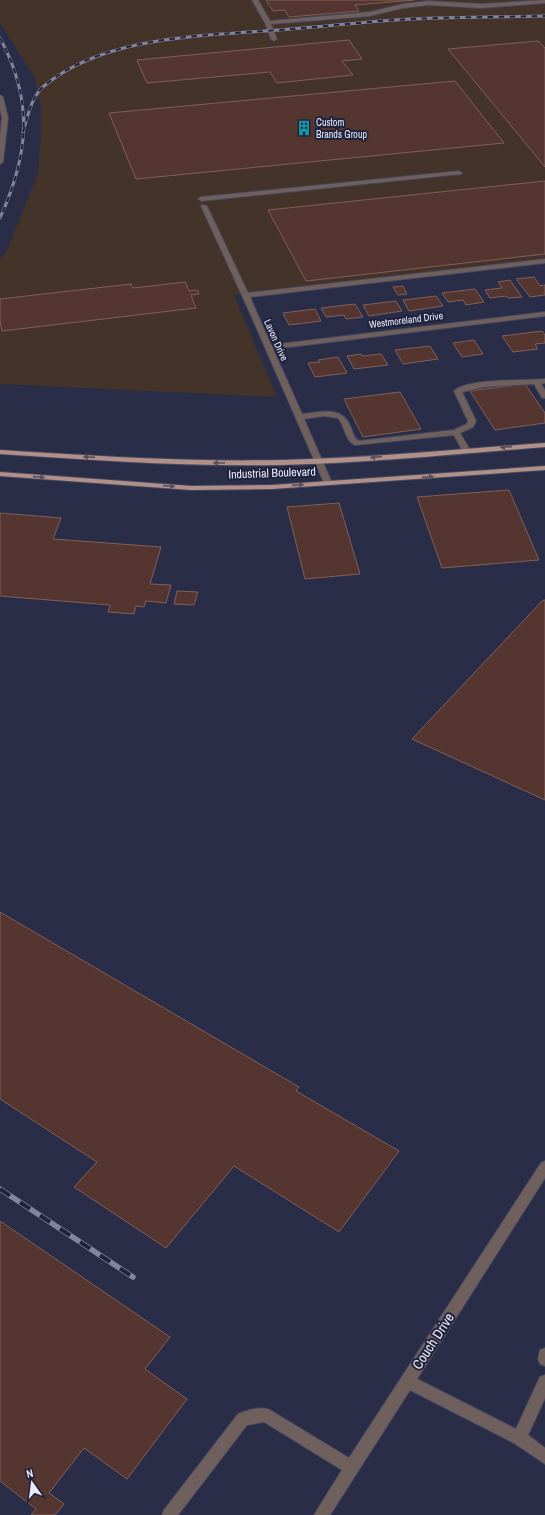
<svg xmlns="http://www.w3.org/2000/svg" width="545" height="1515" font-family="'Archivo Narrow',sans-serif">
<style>
.industrial{fill:#443329}
.building{fill:#553530;stroke:#825f59}
.lines{fill:none;stroke-linecap:round;stroke-linejoin:round}
.minor-casing{stroke:#454860;stroke-width:2}
.major-casing{stroke:#454860;stroke-width:2}
.minor{fill:#70605d;fill-rule:evenodd}
.major{fill:#b09089;fill-rule:evenodd}
.rail-far1-casing{stroke:#82859b;stroke-width:3}
.rail-casing{stroke:#82859b;stroke-width:5.5}
.rail-far1{stroke:#20233c;stroke-width:2;stroke-dasharray:5.5;stroke-linecap:butt}
.rail{stroke:#20233c;stroke-width:4;stroke-dasharray:12;stroke-linecap:butt}
.oneway{fill:#5a4f5b}
.labels{text-anchor:middle;dominant-baseline:central;stroke-width:4;stroke-linejoin:round;paint-order:stroke}
.far-poi-label{font-size:10px;fill:#e9ecfd;stroke:#20233c;text-anchor:start}
.far-street-label{font-size:10px;fill:#e9ecfd;stroke:#20233c}
.street-label{font-size:12px;fill:#e9ecfd;stroke:#20233c}
.near-street-label{font-size:14px;fill:#e9ecfd;stroke:#20233c}
</style>
<rect width="100%" height="100%" fill="#2a2d47"/>
<!-- industrial -->
<polygon class="industrial" points="0,0 545,0 545,258 234,295 277,397 0,384 0,260 8,248 38,173 41,134 41,106 35,78 0,23"/>
<!-- building -->
<g class="building">
<polygon points="266,0 414,0 355,5 359,11 289,17 285,10 273,11"/>
<polygon points="349,40 362,59 342,61 353,75 277,83 270,72 147,83 137,60"/>
<polygon points="538,41 545,48 545,167 448,49"/>
<polygon points="455,81 504,143 136,179 109,113"/>
<polygon points="545,181 545,254 306,281 268,210"/>
<polygon points="534,277 540,286 545,285 545,295 530,297 516,279"/>
<polygon points="510,280 522,297 508,298 506,296 490,298 485,290 502,288 498,282"/>
<polygon points="185,282 189,291 197,290 199,294 191,295 196,308 2,331 0,321 0,299 131,284 133,288"/>
<polygon points="403,286 407,294 398,295 393,287"/>
<polygon points="475,289 484,302 466,305 463,300 448,302 442,293"/>
<polygon points="436,296 443,306 409,311 403,300"/>
<polygon points="396,301 402,311 369,316 363,305"/>
<polygon points="355,304 363,317 346,319 344,315 326,317 321,308"/>
<polygon points="315,309 321,321 289,325 283,313"/>
<polygon points="542,331 545,335 545,343 535,344 538,349 513,352 502,336"/>
<polygon points="474,340 483,354 462,357 453,343"/>
<polygon points="430,346 438,359 403,364 395,350"/>
<polygon points="361,354 362,356 381,354 388,365 354,369 347,356"/>
<polygon points="338,357 347,373 315,377 308,363 320,362 318,360"/>
<polygon points="525,384 545,413 545,423 495,430 470,391"/>
<polygon points="400,392 421,429 363,437 344,399"/>
<polygon points="509,490 539,560 442,568 417,497"/>
<polygon points="339,503 360,574 305,579 287,507"/>
<polygon points="0,513 61,518 53,539 161,547 150,584 171,585 166,603 146,601 144,607 136,606 134,614 108,612 110,605 0,596"/>
<polygon points="177,591 198,592 194,605 174,604"/>
<polygon points="543,600 545,600 545,800 412,739"/>
<polygon points="0,912 299,1087 296,1091 399,1151 339,1232 234,1166 166,1248 74,1187 97,1162 0,1099"/>
<polygon points="0,1221 170,1337 145,1369 187,1399 127,1479 84,1448 49,1493 64,1504 55,1515 31,1515 36,1509 0,1481"/>
</g>
<g class="lines">
<defs>
<g id="minor">
<polygon points="252,0 258,0 270,21 370,12 403,4 428,1 481,4 545,0 545,3 481,8 428,5 403,8 370,16 271,24 277,39 274,41 271,39 265,23"/>
<polygon points="0,95 3,97 8,118 3,162 0,164 0,136 2,118 0,109"/>
<polygon points="459,171 462,173 461,174 201,201 198,199 201,197"/>
<path d="M202 205 207 206 248 293 545 259V263L250 297 271 345 545 312V316L273 349 302 414C322 412 343 405 351 428 353 433 354 439 359 441L454 430 467 424 468 421 454 391C468 378 525 381 545 379V383L541 384 545 390V398H542L534 384 484 387 462 392 476 421 473 427 460 433 470 450 466 452H463L454 435 355 445C345 441 345 426 338 418L324 416 304 419 332 483 328 485H325L250 313 201 206Z"/>
<path d="M545 1161V1178L417 1379 516 1429 540 1377 545 1375V1398L528 1435 545 1448V1464L514 1443 410 1390 330 1515H314L342 1470 264 1422 247 1425 178 1515H162L164 1510 238 1414C247 1410 261 1406 270 1410L349 1458 541 1163Z"/>
<polygon points="545,1348 545,1366 540,1364 538,1359 540,1350"/>
</g>
<g id="major">
<path d="M545 443V447C457 454 370 463 282 465 188 467 94 460 0 454V450C94 456 188 462 282 460 370 458 457 449 545 443Z"/>
<polygon points="545,466 545,470 272,489 191,490 0,476 0,472 191,486 272,485"/>
</g>
</defs>
<!-- minor casing -->
<use href="#minor" class="minor-casing"/>
<!-- major casing -->
<use href="#major" class="major-casing"/>
<!-- minor -->
<use href="#minor" class="minor"/>
<!-- major -->
<use href="#major" class="major"/>
<defs>
<g id="rail-far1">
<path d="M0 38C34 101 29 154 0 218"/>
<path d="M23 132C28 116 31 97 44 86 107 33 213 36 291 29 331 26 371 21 412 19 456 17 501 17 545 16"/>
</g>
<polyline id="rail" points="0,1189 133,1277"/>
</defs>
<!-- rail-far1 casing -->
<use href="#rail-far1" class="rail-far1-casing"/>
<!-- rail casing -->
<use href="#rail" class="rail-casing"/>
<!-- rail-far1 -->
<use href="#rail-far1" class="rail-far1"/>
<!-- rail -->
<use href="#rail" class="rail"/>
</g>
<!-- one-way arrows -->
<defs><path id="oneway-solid" d="M-6-.8H1V-3.2L6.5 0L1 3.2V.8H-6Z"/></defs>
<g class="oneway">
<use href="#oneway-solid" transform="translate(506 447) rotate(176)"/>
<use href="#oneway-solid" transform="translate(89 457) rotate(-176)"/>
<use href="#oneway-solid" transform="translate(376 457) rotate(176)"/>
<use href="#oneway-solid" transform="translate(219 463) rotate(180)"/>
<use href="#oneway-solid" transform="translate(39 477) rotate(4)"/>
<use href="#oneway-solid" transform="translate(428 477) rotate(-4)"/>
<use href="#oneway-solid" transform="translate(298 485) rotate(-4)"/>
<use href="#oneway-solid" transform="translate(169 486) rotate(4)"/>
</g>
<!-- icons -->
<defs>
<symbol id="building-bare" viewBox="-9 -9 18 18"><path d="M-4-6H4V6H1V3H-1V6H-4ZM-2.5-4.3h1.7v1.8h-1.7ZM.8-4.3h1.7v1.8H.8ZM-2.5-1h1.7V.8h-1.7ZM.8-1h1.7V.8H.8Z" fill="#0f9aa8" stroke="#20233c" stroke-width="2.5" paint-order="stroke"/></symbol>
</defs>
<g fill-rule="evenodd">
<use href="#building-bare" x="293" y="117" width="22" height="22"/>
</g>
<g class="labels">
<!-- far-poi labels -->
<g class="far-poi-label">
<text x="316" y="122">Custom<tspan x="316" dy="12">Brands Group</tspan></text>
</g>
<!-- far-street labels -->
<g class="far-street-label">
<text transform="translate(406 320) rotate(-7)">Westmoreland Drive</text>
<text transform="translate(276 340) rotate(66)">Lavon Drive</text>
</g>
<!-- street labels -->
<g class="street-label">
<text transform="translate(272 473) rotate(-2)">Industrial Boulevard</text>
</g>
<!-- near-street labels -->
<g class="near-street-label">
<text transform="translate(433 1341) rotate(-57)">Couch Drive</text>
</g>
</g>
<!-- north arrow -->
<g transform="translate(32 1483) rotate(346)" stroke="#20233c" stroke-width="3" paint-order="stroke">
<path d="M0-3L7 15L0 10L-7 15Z" fill="#e9ecfd"/>
<text y="-6" font-size="11" font-weight="bold" text-anchor="middle" fill="#e9ecfd">N</text>
</g>
</svg>
